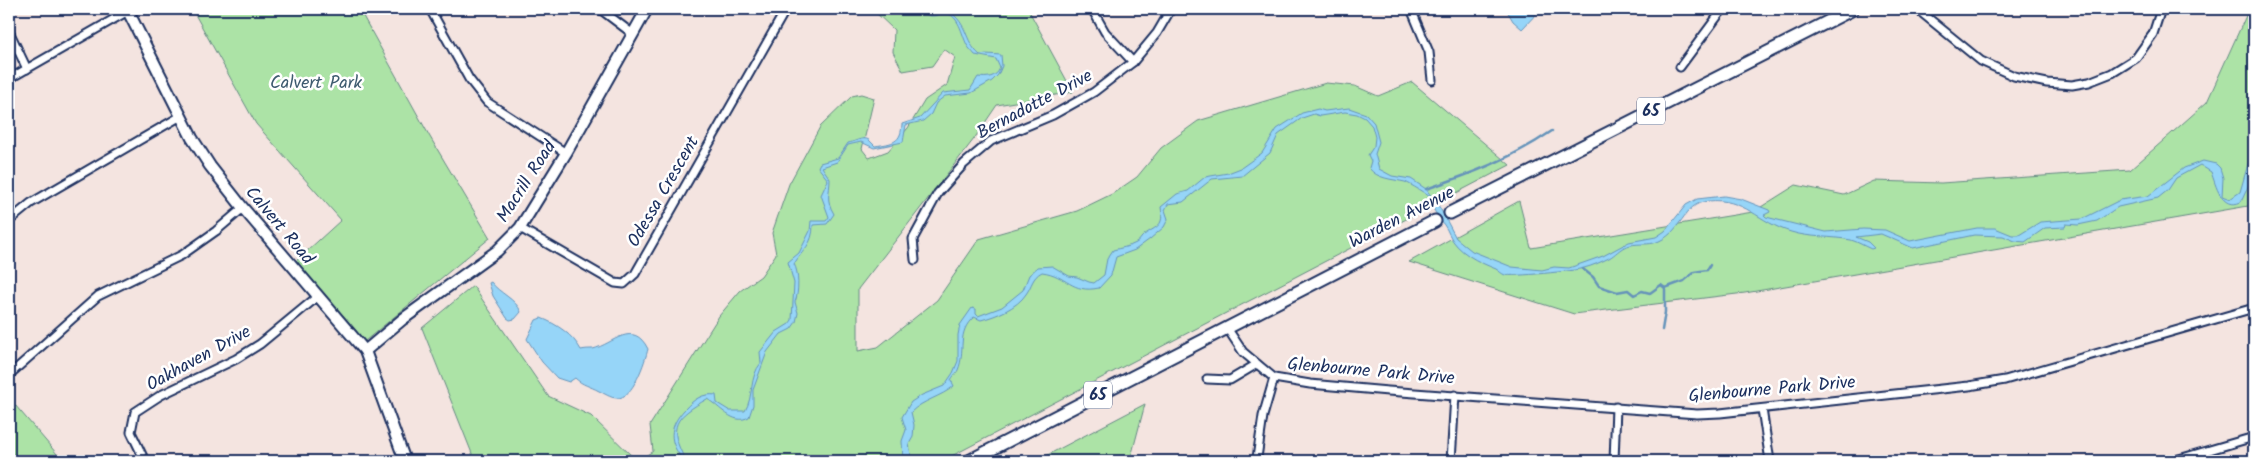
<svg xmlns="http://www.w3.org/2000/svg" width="2263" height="470" font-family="Kalam,sans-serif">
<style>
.green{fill:#ace3a6;stroke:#648982}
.water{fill:#96d5f8;stroke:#6593ba}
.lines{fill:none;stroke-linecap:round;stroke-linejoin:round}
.stream{stroke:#6593ba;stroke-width:2.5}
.street-casing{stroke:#1b2f5e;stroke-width:11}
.secondary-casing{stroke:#1b2f5e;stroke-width:14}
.primary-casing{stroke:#1b2f5e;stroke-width:15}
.street{stroke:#fff;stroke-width:7}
.secondary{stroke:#fff;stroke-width:10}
.primary{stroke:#fff;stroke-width:11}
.labels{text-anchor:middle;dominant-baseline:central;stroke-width:5;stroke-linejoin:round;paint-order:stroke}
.shield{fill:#fff;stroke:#5f6d8e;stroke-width:1}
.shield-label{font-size:16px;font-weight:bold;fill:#1b2f5e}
.park-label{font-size:18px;fill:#3f5c70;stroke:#fff}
.street-label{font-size:18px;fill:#1b2f5e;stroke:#fff}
</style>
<rect width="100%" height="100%" fill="#f4e4e0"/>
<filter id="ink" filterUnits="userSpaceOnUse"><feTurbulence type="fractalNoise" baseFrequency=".02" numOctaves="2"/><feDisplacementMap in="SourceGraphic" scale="10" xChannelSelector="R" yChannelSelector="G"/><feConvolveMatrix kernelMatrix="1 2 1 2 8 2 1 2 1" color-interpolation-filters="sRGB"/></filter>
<g filter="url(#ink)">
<!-- green -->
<g class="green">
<polygon points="192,9 359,9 430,137 490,238 365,341 296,261 341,220 256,124"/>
<polygon points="872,9 1028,9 1073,92 997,105 974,139 858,289 858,351 878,347 937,300 979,239 1077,211 1112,194 1137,177 1161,148 1198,121 1326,83 1355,86 1378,96 1412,82 1510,165 942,461 638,461 653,451 650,425 719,316 740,291 761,276 776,254 772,233 789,184 820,127 852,96 861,94 874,98 862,149 869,158 888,151 908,128 925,100 947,85 955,57 944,49 932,66 903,71 893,52 894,30"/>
<polygon points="2249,9 2254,9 2254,205 1745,293 1574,314 1409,262 1519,201 1531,248 1753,212 1796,185 1844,195 1874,181 1941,183 2130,170 2207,102"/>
<polygon points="473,286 548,396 591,416 637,461 475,461 422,328"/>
<polygon points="9,398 63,461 9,461"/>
<polygon points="1145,404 1130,461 1036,461"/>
</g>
<!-- water -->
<g class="water">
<path d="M918 9C931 12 929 19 944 9 969 20 963 41 980 55L986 54 1001 55 1002 66 998 75 992 81 971 93 945 96 936 103 931 114 923 121 906 125 903 142 874 148 861 142 848 145 837 162 822 167 830 179C830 193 825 199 834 214L827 224 813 225C813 245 803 249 794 264 799 272 799 293 795 302L798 313 796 322 791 329 781 334 767 352 753 390V405L749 417C733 426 720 406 707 399 676 417 666 425 686 461H684C668 442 668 427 685 409 694 399 703 393 716 395L717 403 730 411H745C754 396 749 377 761 363L760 352 776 332 789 324 792 320 794 283 788 262 799 253 810 231 811 221H826L829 217 821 195 828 180 818 167 820 163 838 158 848 143C855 142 863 136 869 140 871 142 873 144 875 146 893 143 901 143 902 124L920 118 943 93 970 90 978 77C987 78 996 78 1000 68L996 59 975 55C973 52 969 49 967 45 961 33 960 16 944 12 933 18 928 17 918 9Z"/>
<polygon points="1506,9 1541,9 1522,29 1513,21"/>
<path d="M1349 108 1366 114 1374 123 1379 142 1375 154 1379 169 1392 176 1411 179 1426 189 1440 208 1456 238 1472 251 1512 267 1542 270 1554 267 1569 268 1603 256 1629 242 1656 237 1665 231 1686 205 1697 199 1724 196 1741 199 1769 210 1770 212 1764 215 1766 217 1826 232 1863 229 1885 230 1910 241 1977 228H1995L2012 235H2019L2040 222 2082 219 2120 200 2148 196 2184 168 2203 161 2216 164 2220 168 2223 178 2222 196 2230 199 2240 192 2254 143V174L2241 202C2221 211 2216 185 2211 172L2200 165 2176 178 2168 190 2158 198 2118 207 2097 221 2078 225 2066 224 2065 227 2045 228 2025 242 2015 241 2003 236 1974 235 1913 248 1881 234 1856 237 1868 242 1874 248 1871 249C1864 246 1858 242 1851 240 1831 236 1810 238 1791 232 1759 223 1744 197 1708 201 1681 204 1683 234 1654 243 1645 245 1636 243 1627 246 1620 248 1615 255 1609 258 1601 262 1592 266 1584 268 1576 271 1511 277 1505 275 1502 274 1499 271 1496 269 1478 262 1457 252 1449 234 1444 221 1431 213 1431 198 1427 194 1410 184 1405 182 1392 179 1377 179 1369 168L1371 161 1368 155 1374 146 1375 137 1372 126 1365 118 1357 114 1345 112 1320 116 1314 114 1302 118 1278 135 1270 153 1242 176 1212 179 1183 202 1168 204 1165 210 1168 219 1164 227 1150 239 1135 250 1116 257 1111 275 1099 288C1071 294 1067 275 1042 272 1032 277 1032 286 1026 294 1017 308 996 316 981 320L974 317C956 332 966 351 958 370 956 374 953 376 951 380L954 386C941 397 923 400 911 412L914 425 913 437 909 444 911 455 909 461H903L902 441 906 430 902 417 911 402 922 395 944 386 953 373 958 361V335L960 325 972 308 976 309V314L978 316 1002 307 1023 290 1029 275 1038 267 1052 266 1069 276 1077 277 1089 282 1094 283 1104 275 1107 259 1113 250C1120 248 1129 247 1136 243 1140 241 1141 237 1144 235 1158 225 1164 227 1161 207L1177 194 1188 191 1205 177 1228 173 1241 168 1262 153 1277 129 1302 113 1318 109 1325 111Z"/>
<path d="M491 282C499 293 516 299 521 312L515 319 510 320 507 318 493 296 489 283Z"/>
<path d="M541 318C557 324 573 335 581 350 585 349 589 349 593 349 613 344 633 319 648 349 645 361 633 399 617 398 610 398 604 393 599 391 590 386 582 385 575 378L569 382 557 378 542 362 527 339 536 320Z"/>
</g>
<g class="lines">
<!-- stream -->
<g class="stream">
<path d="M1426 189C1471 174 1513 158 1552 131"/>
<polyline points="1583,269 1593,277 1599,286 1617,292 1628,290 1634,295 1642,291 1650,293 1661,285 1665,288 1684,281 1694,272 1707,270 1710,265"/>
<polyline points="1662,330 1665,312 1665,288"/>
</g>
<defs>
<g id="street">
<polyline points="430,9 469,79 487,102 566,153"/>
<polyline points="600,9 633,34"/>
<polyline points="1092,9 1105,32 1133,62"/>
<polyline points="1411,9 1429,52 1432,80"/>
<polyline points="1917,9 1981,61 2014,76 2047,83 2072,85 2089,82 2112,73 2136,58 2153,34 2161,9"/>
<polyline points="9,31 27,69"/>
<polyline points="1680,67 1723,9"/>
<polyline points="9,79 128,11"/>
<polyline points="9,221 31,203 181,116"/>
<polyline points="520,228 615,283 624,284 635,274 786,9"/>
<polyline points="915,260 913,239 938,193 964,164 991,141 1053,115 1094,92 1133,62 1157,33 1171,9"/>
<polyline points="1227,328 1243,352 1274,378 1310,384 1388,391 1697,414 1720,413 1969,386 2005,380 2254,308"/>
<polyline points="9,375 98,296 182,255 216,231 243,208"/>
<polyline points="1207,379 1230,380 1257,364"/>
<polyline points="1762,409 1770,461"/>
<polyline points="1257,458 1263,416 1274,378"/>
<polyline points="145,461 131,432 135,412 161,395 236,359 260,344 317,297"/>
<polyline points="1451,461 1455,395"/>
<polyline points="1614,461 1616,407"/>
<polyline points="2172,461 2254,437"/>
</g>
<g id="secondary">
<polyline points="127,9 192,138 210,166 243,208 365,351 405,461"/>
<polyline points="365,351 403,319 497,251 520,228 566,153 647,9"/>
</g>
<g id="primary">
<polyline points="1450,213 1853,9"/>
<polyline points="969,461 1435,221"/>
</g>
</defs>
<!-- street casing -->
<use href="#street" class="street-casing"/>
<!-- secondary casing -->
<use href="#secondary" class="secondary-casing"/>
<!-- primary casing -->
<use href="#primary" class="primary-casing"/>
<!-- street -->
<use href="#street" class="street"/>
<!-- secondary -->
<use href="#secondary" class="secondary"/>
<!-- primary -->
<use href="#primary" class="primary"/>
</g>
</g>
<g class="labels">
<!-- shield labels -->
<g class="shield">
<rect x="1637" y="97.5" width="28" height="27" rx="4"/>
<rect x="1084" y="381.5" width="28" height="27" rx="4"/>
</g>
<g class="shield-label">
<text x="1651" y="111">65</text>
<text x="1098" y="395">65</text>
</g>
<!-- park labels -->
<g class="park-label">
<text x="316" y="83">Calvert Park</text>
</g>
<!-- street labels -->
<g class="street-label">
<text transform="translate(1035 105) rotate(-28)">Bernadotte Drive</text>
<text transform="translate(527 182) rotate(-57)">Macrill Road</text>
<text transform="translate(664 192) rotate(-60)">Odessa Crescent</text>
<text transform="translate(1402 218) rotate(-27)">Warden Avenue</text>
<text transform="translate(279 226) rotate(50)">Calvert Road</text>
<text transform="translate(199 359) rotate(-29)">Oakhaven Drive</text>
<text transform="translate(1371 372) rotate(5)">Glenbourne Park Drive</text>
<text transform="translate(1772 390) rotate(-5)">Glenbourne Park Drive</text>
</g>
</g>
<!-- margin -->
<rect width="2263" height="470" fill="none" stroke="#fff" stroke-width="30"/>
<rect x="15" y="15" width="2233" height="440" fill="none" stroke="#1b2f5e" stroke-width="2" filter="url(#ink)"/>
</svg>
